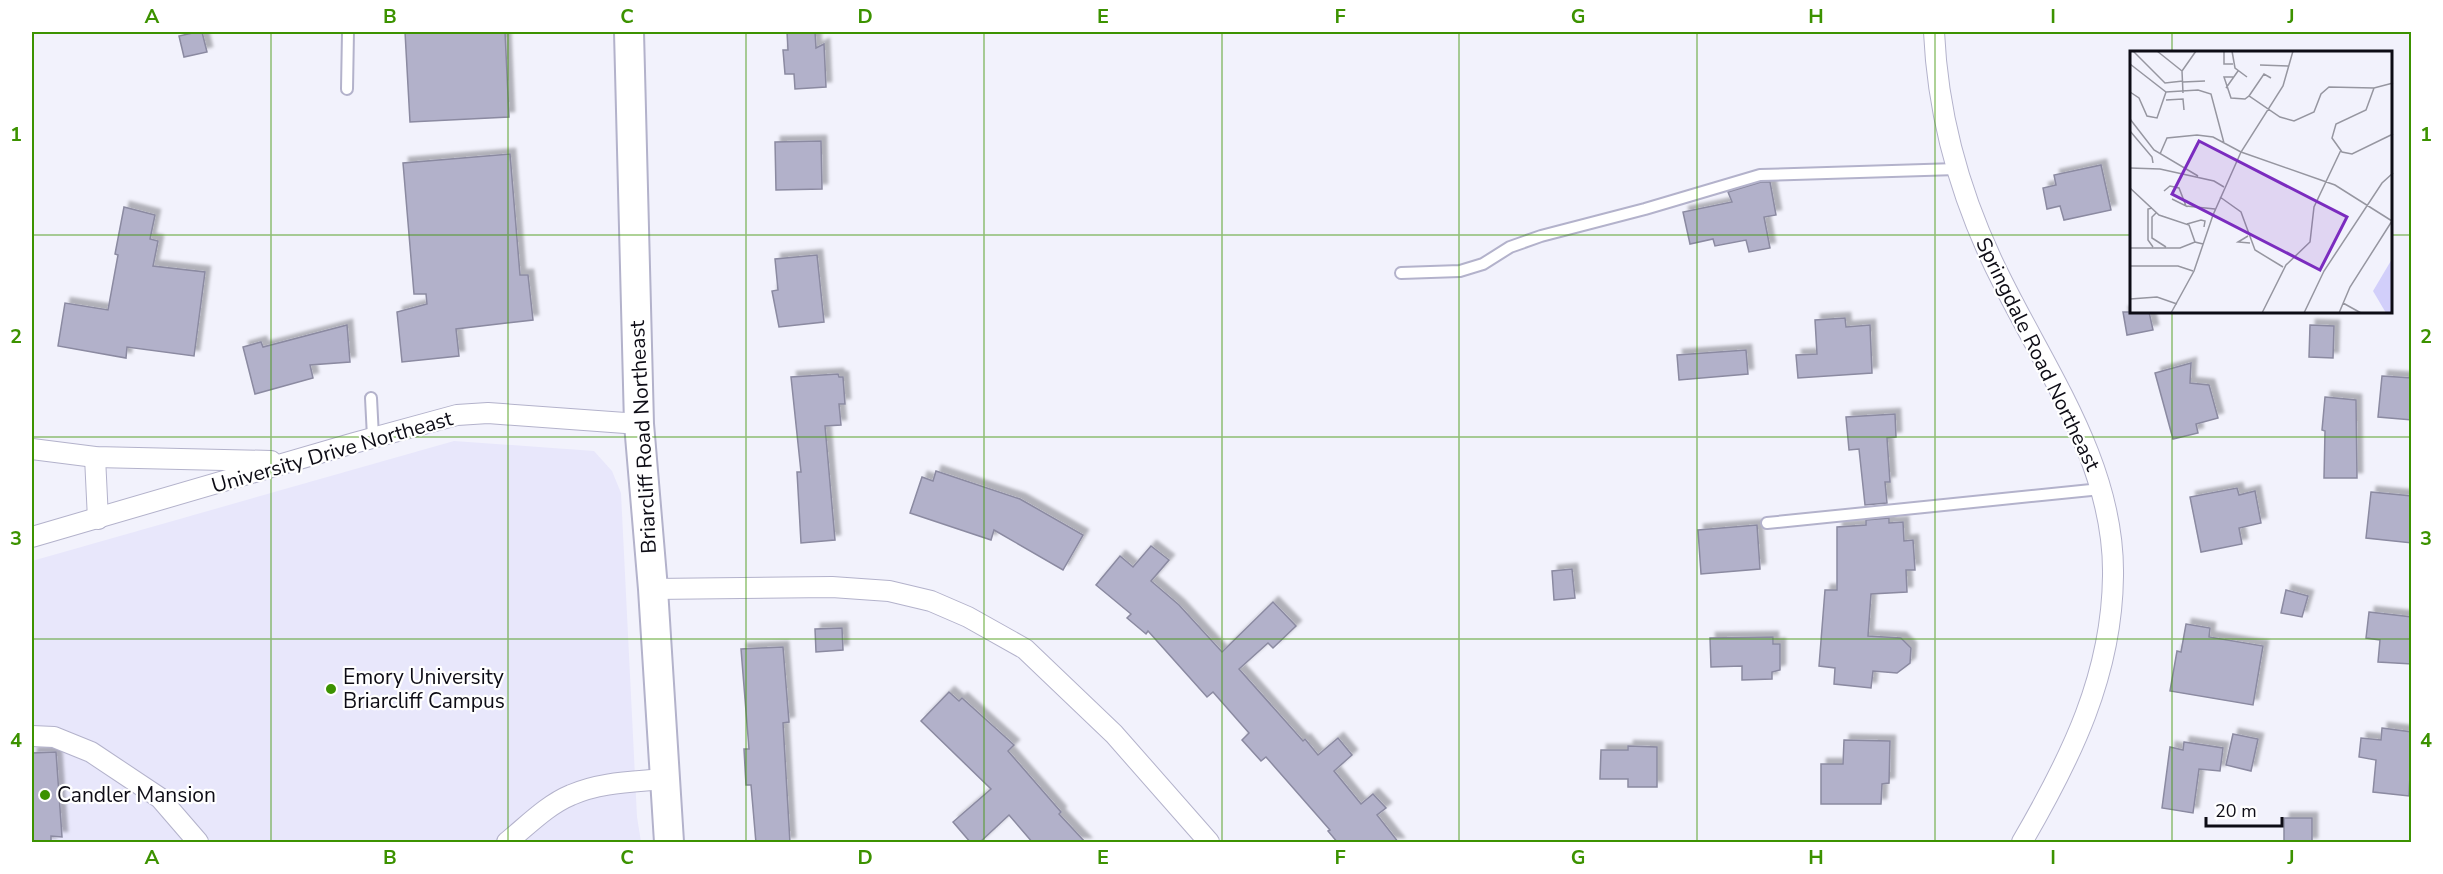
<svg xmlns="http://www.w3.org/2000/svg" width="2443" height="874" font-family="'Nunito Sans',sans-serif">
<style>
.built{fill:#e8e7fb}
.building{fill:#b2b1ca;stroke:#8b8aa1;stroke-width:1.5;filter:url(#shadow)}
.lines{fill:none;stroke-linecap:round;stroke-linejoin:round}
.lane-casing{stroke:#b3b2cb;stroke-width:14}
.street-casing{stroke:#b3b2cb;stroke-width:22}
.secondary-casing{stroke:#b3b2cb;stroke-width:32}
.lane{stroke:#fff;stroke-width:10}
.street{stroke:#fff;stroke-width:20}
.secondary{stroke:#fff;stroke-width:28}
.grid{fill:none;stroke:#3c9200;stroke-width:1.5;stroke-opacity:0.55}
.poi-dot{fill:#3c9200;stroke:#fff;stroke-width:2}
.labels{text-anchor:middle;dominant-baseline:central;stroke-width:4.5;stroke-linejoin:round;paint-order:stroke}
.street-label{font-size:21px;fill:#0d0c15;stroke:#fff}
.poi-label{font-size:21px;fill:#0d0c15;stroke:#fff;text-anchor:start}
.inset-road{fill:none;stroke:#9696a0;stroke-width:1.5}
.view{fill:#7b2cbf;fill-opacity:0.15;stroke:#7b2cbf;stroke-width:3}
.inset-edge{fill:none;stroke:#0d0c15;stroke-width:3}
.neatline{fill:none;stroke:#3c9200;stroke-width:2}
.grid-label{font-size:20px;text-anchor:middle;font-weight:bold;fill:#3c9200}
</style>
<defs>
<filter id="shadow"><feDropShadow dx="5.5" dy="-5.5" stdDeviation="1.5" flood-color="#0004"/></filter>
</defs>
<rect width="100%" height="100%" fill="#f2f2fc"/>
<!-- built -->
<polygon class="built" points="454,441 594,451 612,471 621,493 637,817 641,842 32,842 32,561"/>
<!-- building -->
<g class="building">
<polygon points="197,32 202,32 207,52 184,57 179,36"/>
<polygon points="405,32 505,32 509,117 410,122"/>
<polygon points="787,32 815,32 816,48 824,44 826,87 795,89 794,74 785,74 783,50 788,50"/>
<polygon points="821,141 822,189 776,190 775,142"/>
<polygon points="510,154 520,275 528,275 533,320 456,329 459,356 402,362 397,312 427,304 426,294 414,294 403,163"/>
<polygon points="2101,165 2111,210 2064,220 2060,206 2047,209 2043,188 2056,185 2054,175"/>
<polygon points="1761,182 1770,182 1776,215 1764,217 1770,248 1749,252 1746,240 1715,246 1713,239 1690,244 1683,212 1732,202 1728,192"/>
<polygon points="124,207 155,215 150,239 158,241 153,266 205,272 194,356 127,347 126,358 58,346 65,303 108,310 118,255 115,254"/>
<polygon points="817,255 824,322 779,327 772,291 778,290 775,259"/>
<polygon points="2123,312 2149,312 2153,330 2127,335"/>
<polygon points="1845,318 1846,327 1870,325 1872,373 1798,378 1796,355 1817,354 1815,320"/>
<polygon points="347,325 350,362 310,365 313,378 255,394 243,347 261,342 263,347"/>
<polygon points="2310,325 2334,326 2333,358 2309,357"/>
<polygon points="1746,350 1748,374 1679,380 1677,355"/>
<polygon points="2191,363 2190,383 2209,385 2218,418 2196,424 2198,433 2173,439 2155,373"/>
<polygon points="838,374 839,377 843,377 845,404 839,404 841,425 825,426 835,540 801,543 797,472 801,472 791,377"/>
<polygon points="2382,376 2412,378 2412,420 2378,417"/>
<polygon points="2325,397 2356,400 2357,478 2324,478 2325,431 2322,430"/>
<polygon points="1895,414 1896,437 1887,438 1890,482 1885,482 1887,503 1865,505 1859,449 1849,450 1846,417"/>
<polygon points="936,471 1020,499 1083,535 1063,570 994,530 991,540 910,513 922,477 933,481"/>
<polygon points="2237,488 2239,495 2255,491 2261,523 2239,528 2242,544 2201,552 2190,497"/>
<polygon points="2371,492 2412,496 2412,543 2366,538"/>
<polygon points="1889,518 1889,523 1903,522 1904,541 1913,540 1915,570 1906,570 1907,592 1871,594 1868,636 1901,638 1911,648 1910,663 1897,673 1873,671 1871,688 1834,684 1835,668 1819,666 1825,590 1837,590 1837,527 1866,525 1866,520"/>
<polygon points="1757,525 1760,569 1701,574 1698,530"/>
<polygon points="1151,546 1169,560 1151,581 1179,605 1222,652 1273,602 1296,626 1273,648 1268,643 1239,669 1303,741 1305,739 1318,755 1338,738 1352,755 1334,771 1361,804 1373,794 1386,808 1377,815 1399,843 1338,843 1328,831 1330,830 1266,757 1261,761 1242,740 1249,733 1213,692 1207,697 1148,631 1146,634 1127,618 1131,614 1096,585 1120,556 1133,567"/>
<polygon points="1572,569 1575,598 1554,600 1552,571"/>
<polygon points="2286,590 2308,596 2302,617 2281,613"/>
<polygon points="2369,612 2412,617 2412,664 2378,662 2380,640 2366,638"/>
<polygon points="2186,624 2210,628 2209,637 2263,646 2253,705 2170,691 2177,651 2181,652"/>
<polygon points="842,628 843,650 816,652 815,629"/>
<polygon points="1773,637 1773,644 1780,644 1780,670 1772,672 1772,679 1742,680 1742,666 1711,667 1710,638"/>
<polygon points="783,647 789,722 783,723 790,843 756,843 751,785 746,785 744,749 749,749 741,649"/>
<polygon points="949,692 959,701 962,698 1014,745 1008,751 1061,812 1059,814 1086,843 1033,843 1009,815 979,843 971,843 953,822 991,789 921,721"/>
<polygon points="2382,728 2412,732 2409,796 2373,792 2376,760 2359,757 2361,738 2381,740"/>
<polygon points="2233,734 2258,739 2251,771 2226,765"/>
<polygon points="1844,740 1890,741 1889,783 1882,784 1881,804 1821,804 1821,764 1843,764"/>
<polygon points="2184,742 2223,748 2220,771 2199,769 2193,813 2162,808 2170,747 2183,750"/>
<polygon points="1628,746 1657,747 1657,787 1628,787 1628,779 1600,779 1601,750 1628,750"/>
<polygon points="56,752 62,837 51,836 51,843 32,843 32,753"/>
<rect x="2284" y="818" width="28" height="25"/>
</g>
<g class="lines">
<defs>
<g id="lane">
<polyline points="347,89 348,32"/>
<polyline points="1401,273 1460,271 1483,264 1510,247 1541,236 1645,209 1760,175 1957,169"/>
<polyline points="371,398 373,437"/>
<polyline points="1767,523 2101,489"/>
</g>
<g id="street">
<path d="M1934 32C1938 119 1963 205 2003 283 2049 375 2115 468 2113 576 2112 675 2071 758 2022 842"/>
<polyline points="32,449 95,457 271,461"/>
<polyline points="95,457 98,519"/>
<polyline points="32,537 354,443 457,415 488,413 639,424"/>
<polyline points="653,589 832,587 889,591 931,601 968,617 1025,649 1114,734 1209,842"/>
<polyline points="32,736 54,737 91,752 160,798 198,842"/>
<path d="M507 842C527 826 547 805 571 795 600 782 633 782 664 779"/>
</g>
<polyline id="secondary" points="629,32 639,424 653,589 669,842"/>
</defs>
<!-- lane casing -->
<use href="#lane" class="lane-casing"/>
<!-- street casing -->
<use href="#street" class="street-casing"/>
<!-- secondary casing -->
<use href="#secondary" class="secondary-casing"/>
<!-- lane -->
<use href="#lane" class="lane"/>
<!-- street -->
<use href="#street" class="street"/>
<!-- secondary -->
<use href="#secondary" class="secondary"/>
</g>
<!-- grid -->
<path class="grid" d="M271 32V842M508 32V842M746 32V842M984 32V842M1222 32V842M1459 32V842M1697 32V842M1935 32V842M2172 32V52M32 235H2131M2390 235H2412M2172 312V842M32 437H2412M32 639H2412"/>
<!-- markers -->
<g class="poi-dot">
<circle cx="331" cy="689" r="6"/>
<circle cx="45" cy="795" r="6"/>
</g>
<g class="labels">
<!-- street labels -->
<g class="street-label">
<text transform="translate(2038 354) rotate(64)">Springdale Road Northeast</text>
<text transform="translate(643 437) rotate(-93)">Briarcliff Road Northeast</text>
<text transform="translate(332 452) rotate(-16)">University Drive Northeast</text>
</g>
<!-- poi labels -->
<g class="poi-label">
<text x="343" y="677">Emory University<tspan x="343" dy="24">Briarcliff Campus</tspan></text>
<text x="57" y="795">Candler Mansion</text>
</g>
</g>
<!-- overview -->
<g transform="translate(2130 51)">
<rect width="262" height="262" fill="#f2f2fc"/>
<path d="M262 208V262H256L243 240Z" fill="#d2cffa"/>
<path class="inset-road" d="M3 0 35 32 53 30M27 0 52 20M94 0V13H103M102 0 105 17 117 26M0 13 36 41 68 39 81 43 94 92M130 14 159 15M104 26H94L101 47 115 48 119 45 150 66 164 70 184 61 191 43 199 36 244 37 263 32M53 31 75 30M96 37 108 20M244 37 236 59 206 73 202 87 212 101 222 103 263 83M0 41 9 47 17 65 27 67 36 41M53 42 52 20 66 0M119 45 134 23 141 27M36 49 53 48 54 59M0 68 24 99 68 125M0 80 22 106 23 112M111 101 205 134 262 170M30 103 37 87 67 84 83 86 111 101M0 117 30 118 84 130 94 136M0 137 29 164 59 174 65 191 73 193M34 140 40 135 49 137 56 155 42 148M90 146 111 161 125 199 153 216M56 155 85 158M22 157 18 158V189L23 196M26 162 22 166V187L36 196M57 173 71 169 75 170 74 176M118 185 108 191 120 192M0 197H50L65 191M0 215H48L63 220M0 248 27 246 47 253M213 252 231 262M41 262 64 220 83 164 111 101 153 35 163 0M132 262 156 214 180 191 184 156 211 99M174 262 194 220 252 132 263 122M209 262 220 236 262 170"/>
<path class="view" d="M69 90 217 166 190 219 42 143Z"/>
<rect width="262" height="262" class="inset-edge"/>
</g>
<!-- border -->
<rect width="2443" height="874" fill="none" stroke="#ffffff" stroke-width="66"/>
<!-- scale -->
<path d="M2206 817v9h76v-9" fill="none" stroke="#0d0c15" stroke-width="3"/>
<text x="2215" y="817" font-size="18" fill="#0d0c15" stroke="#ffffff" stroke-width="4.5" paint-order="stroke">20 m</text>
<rect x="33" y="33" width="2377" height="808" class="neatline"/>
<g class="grid-label">
<text x="152" y="23">A</text>
<text x="390" y="23">B</text>
<text x="627" y="23">C</text>
<text x="865" y="23">D</text>
<text x="1103" y="23">E</text>
<text x="1340" y="23">F</text>
<text x="1578" y="23">G</text>
<text x="1816" y="23">H</text>
<text x="2053" y="23">I</text>
<text x="2291" y="23">J</text>
<text x="16" y="141">1</text>
<text x="2426" y="141">1</text>
<text x="16" y="343">2</text>
<text x="2426" y="343">2</text>
<text x="16" y="545">3</text>
<text x="2426" y="545">3</text>
<text x="16" y="747">4</text>
<text x="2426" y="747">4</text>
<text x="152" y="864">A</text>
<text x="390" y="864">B</text>
<text x="627" y="864">C</text>
<text x="865" y="864">D</text>
<text x="1103" y="864">E</text>
<text x="1340" y="864">F</text>
<text x="1578" y="864">G</text>
<text x="1816" y="864">H</text>
<text x="2053" y="864">I</text>
<text x="2291" y="864">J</text>
</g>
</svg>
